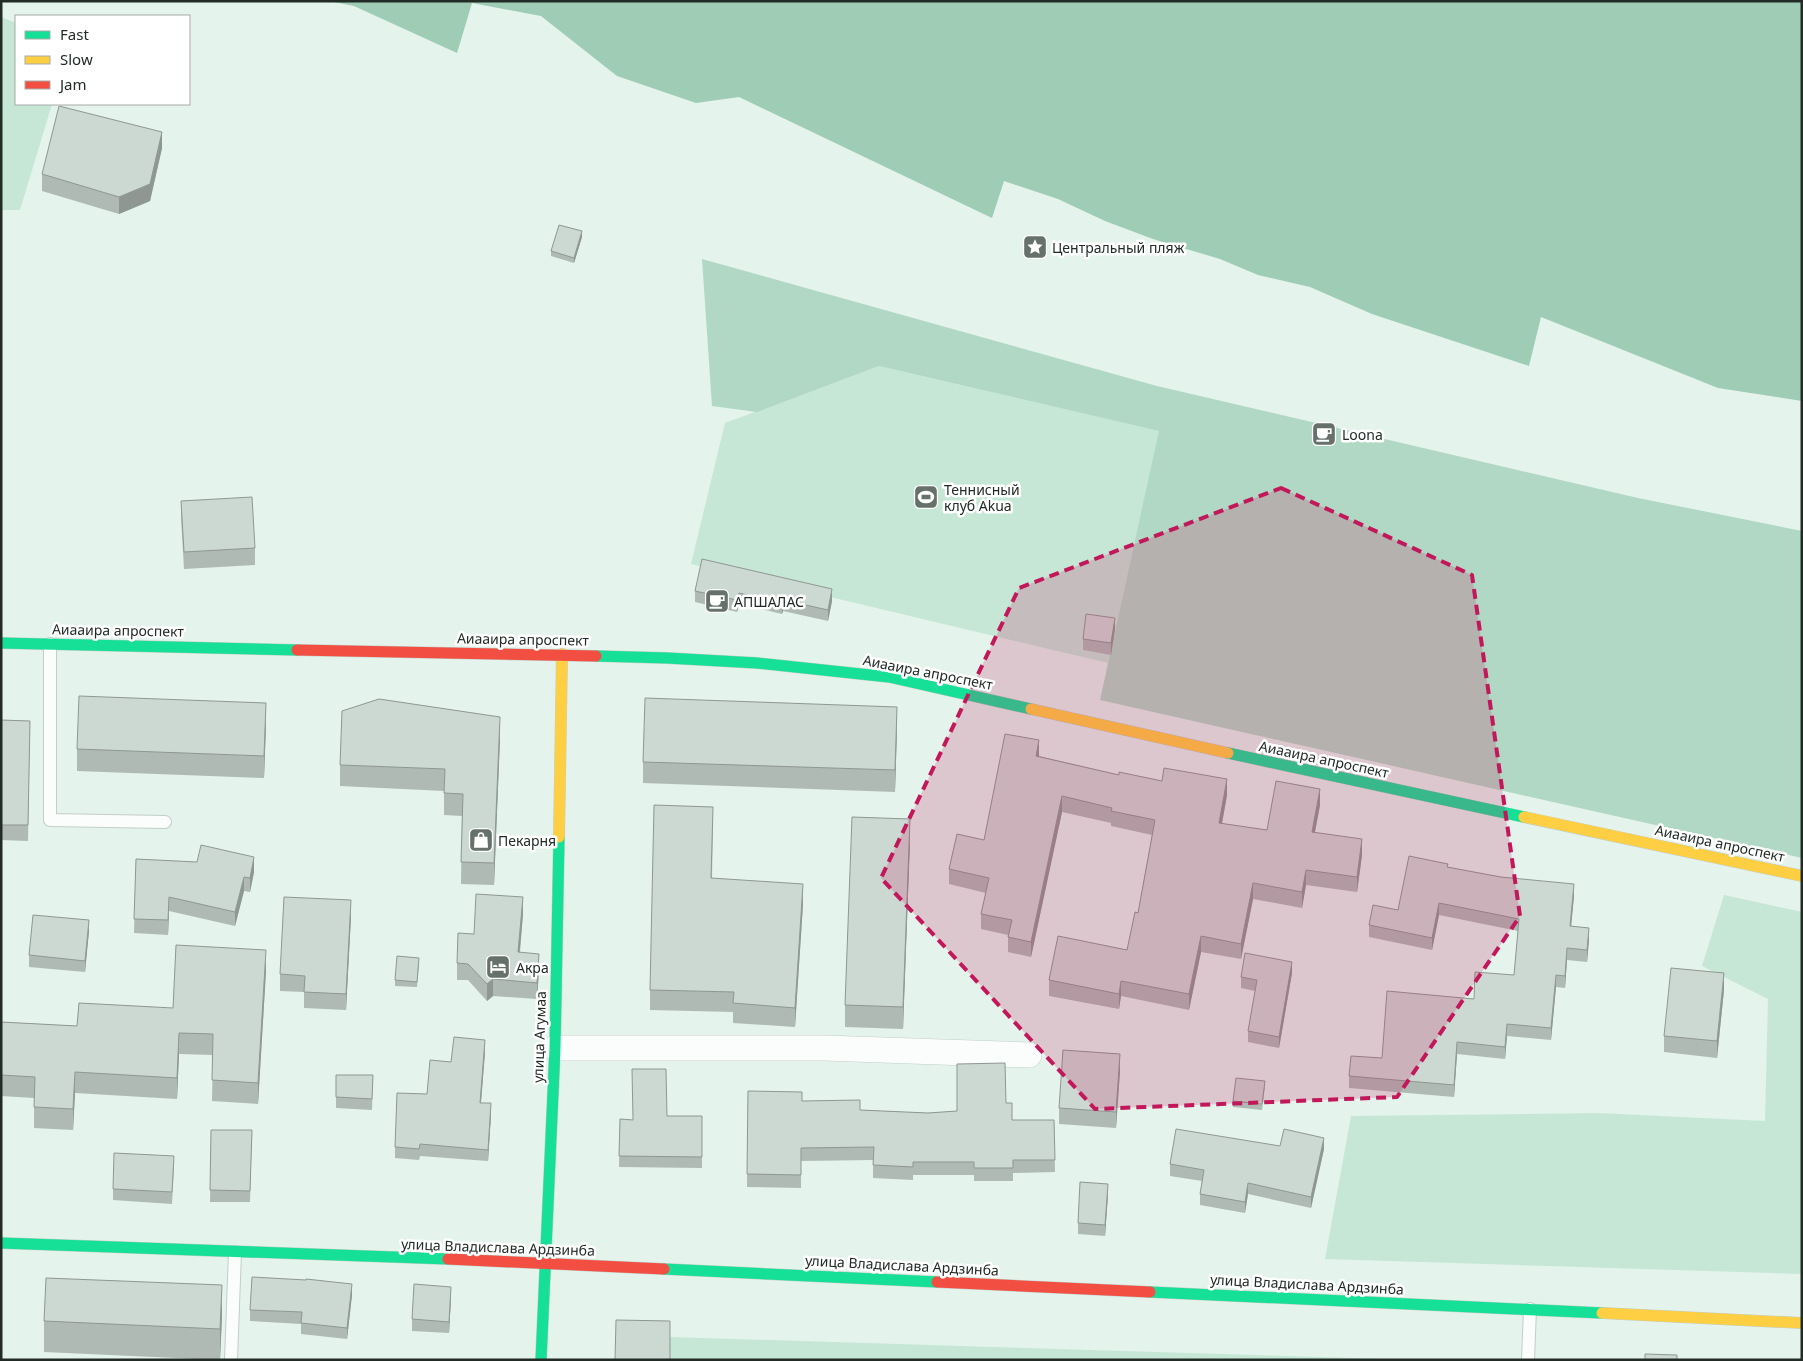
<svg xmlns="http://www.w3.org/2000/svg" width="1803" height="1361" font-family="'Noto Sans',sans-serif">
<style>
.green{fill:#c6e7d6}
.forest{fill:#b1d8c4}
.water{fill:#9eccb5}
.lines{fill:none;stroke-linecap:round;stroke-linejoin:round}
.lane-casing{stroke:#c2cec8;stroke-width:14}
.street-casing{stroke:#c2cec8;stroke-width:26}
.fast-casing{stroke:#c2cec8;stroke-width:12}
.slow-casing{stroke:#c2cec8;stroke-width:12}
.jam-casing{stroke:#c2cec8;stroke-width:12}
.lane{stroke:#fbfdfc;stroke-width:12}
.street{stroke:#fbfdfc;stroke-width:25}
.fast{stroke:#16e098;stroke-width:11}
.slow{stroke:#ffcf43;stroke-width:11}
.jam{stroke:#f24e42;stroke-width:11}
.wall{fill:#afbab5}
.shaded-wall{fill:#8f9793}
.building{fill:#ccd8d2;stroke:#8f9793}
.marked{fill:#c2185b;fill-opacity:0.2;stroke:#c2185b;stroke-width:4;stroke-dasharray:10 6;stroke-linejoin:round}
.labels{text-anchor:middle;dominant-baseline:central;stroke-width:5;stroke-linejoin:round;paint-order:stroke}
.poi-label{font-size:14px;fill:#222b26;stroke:#fff;text-anchor:start}
.street-label{font-size:14px;fill:#222b26;stroke:#fff}
</style>
<rect width="100%" height="100%" fill="#e4f3eb"/>
<!-- green -->
<g class="green">
<polygon points="1,17 16,23 16,104 52,104 20,210 1,210"/>
<polygon points="879,366 1160,431 1108,663 691,564 725,423"/>
<polygon points="1724,895 1802,912 1802,1274 1325,1259 1351,1116 1599,1113 1765,1121 1768,999 1702,966"/>
<polygon points="670,1337 1382,1359 1382,1360 670,1360"/>
</g>
<!-- forest -->
<polygon class="forest" points="702,259 1157,386 1638,498 1802,531 1802,858 1100,700 1159,431 879,366 757,412 712,406"/>
<!-- water -->
<polygon class="water" points="329,1 1802,1 1802,401 1718,388 1541,317 1529,366 1372,314 1310,287 1258,275 1220,259 1153,239 1105,221 1058,199 1004,181 992,218 739,97 696,103 617,76 541,16 472,3 457,53 354,6"/>
<g class="lines">
<defs>
<g id="lane">
<polyline points="50,644 50,820 165,822"/>
<polyline points="231,1360 235,1252"/>
<polyline points="1528,1360 1530,1309"/>
</g>
<polyline id="street" points="555,1048 824,1048 1029,1055"/>
<g id="fast">
<polyline points="1,643 297,650"/>
<polyline points="596,656 667,658 757,663 889,677 1031,709"/>
<polyline points="1228,753 1524,817"/>
<polyline points="1,1243 448,1259"/>
<polyline points="664,1269 937,1282"/>
<polyline points="1150,1292 1602,1313"/>
<polyline points="541,1360 555,1048 559,837"/>
</g>
<g id="slow">
<polyline points="1031,709 1228,753"/>
<polyline points="1524,817 1802,876"/>
<polyline points="559,837 562,654"/>
<polyline points="1602,1313 1802,1323"/>
</g>
<g id="jam">
<polyline points="297,650 596,656"/>
<polyline points="448,1259 664,1269"/>
<polyline points="937,1282 1150,1292"/>
</g>
</defs>
<!-- lane casing -->
<use href="#lane" class="lane-casing"/>
<!-- street casing -->
<use href="#street" class="street-casing"/>
<!-- fast casing -->
<use href="#fast" class="fast-casing"/>
<!-- slow casing -->
<use href="#slow" class="slow-casing"/>
<!-- jam casing -->
<use href="#jam" class="jam-casing"/>
<!-- lane -->
<use href="#lane" class="lane"/>
<!-- street -->
<use href="#street" class="street"/>
<!-- fast -->
<use href="#fast" class="fast"/>
<!-- slow -->
<use href="#slow" class="slow"/>
<!-- jam -->
<use href="#jam" class="jam"/>
</g>
<!-- wall -->
<g class="wall">
<polygon points="162,148 150,201 119,214 42,191 42,174"/>
<polygon points="582,237 574,263 551,256 551,251"/>
<polygon points="181,501 255,548 255,565 184,569 181,517"/>
<polygon points="702,559 832,601 828,621 783,611 782,614 739,604 737,612 695,602 695,591"/>
<polygon points="1115,629 1111,655 1083,650 1083,639"/>
<polygon points="1,720 30,721 28,841 1,840"/>
<polygon points="266,725 264,778 77,771 77,749"/>
<polygon points="897,729 895,792 643,783 643,762"/>
<polygon points="500,739 494,885 461,884 462,816 444,815 444,791 340,786 340,765"/>
<polygon points="1039,756 1119,775 1227,795 1222,824 1267,830 1320,805 1315,832 1362,855 1357,892 1306,885 1302,908 1253,899 1241,959 1201,952 1189,1010 1121,996 1119,1009 1049,996 1049,980 1127,950 1138,913 1152,835 1111,826 1111,823 1062,812 1031,957 1008,952 1008,935 981,929 981,914 986,893 949,884 949,869 984,840"/>
<polygon points="713,826 712,878 803,904 795,1027 733,1023 733,1012 650,1010 650,990"/>
<polygon points="910,841 903,1029 845,1027 845,1005"/>
<polygon points="136,859 254,872 250,892 244,891 235,926 169,911 168,935 134,933"/>
<polygon points="1448,867 1574,896 1571,926 1589,940 1587,962 1567,960 1565,988 1556,987 1551,1040 1507,1036 1505,1059 1457,1054 1454,1097 1349,1088 1349,1076 1382,1058 1474,999 1514,975 1518,931 1439,915 1432,950 1369,937 1369,925 1398,910"/>
<polygon points="523,914 520,953 539,970 537,999 493,996 487,1001 468,980 457,980 457,963 474,934"/>
<polygon points="351,917 346,1010 304,1008 304,992 280,991 280,974"/>
<polygon points="89,931 85,972 29,967 29,955"/>
<polygon points="419,964 417,987 395,986 395,980"/>
<polygon points="266,971 258,1104 212,1101 213,1055 179,1054 177,1099 75,1093 73,1130 34,1128 34,1098 1,1096 1,1022 77,1026 173,1008"/>
<polygon points="1292,973 1279,1048 1248,1042 1248,1031 1255,991 1241,988 1241,977"/>
<polygon points="1724,990 1717,1058 1664,1052 1664,1036"/>
<polygon points="485,1052 481,1103 491,1115 488,1161 420,1156 419,1160 395,1158 395,1147 427,1094 451,1062"/>
<polygon points="1120,1071 1116,1128 1059,1124 1059,1108"/>
<polygon points="336,1075 373,1075 372,1110 336,1108"/>
<polygon points="1265,1087 1262,1110 1233,1107 1233,1101"/>
<polygon points="748,1091 802,1101 860,1110 928,1113 957,1111 1006,1103 1012,1120 1054,1120 1055,1172 1013,1173 1013,1181 974,1181 974,1175 913,1175 913,1180 873,1178 873,1160 801,1161 801,1188 747,1187"/>
<polygon points="667,1116 702,1116 702,1168 619,1167 620,1119 633,1120"/>
<polygon points="211,1130 252,1130 250,1202 210,1202"/>
<polygon points="1280,1146 1324,1149 1311,1208 1248,1194 1245,1213 1200,1205 1200,1194 1202,1181 1170,1176 1170,1164"/>
<polygon points="174,1167 172,1204 113,1200 113,1189"/>
<polygon points="1108,1195 1105,1236 1078,1234 1078,1223"/>
<polygon points="352,1295 347,1339 301,1334 301,1324 250,1321 250,1310"/>
<polygon points="451,1298 449,1333 412,1331 412,1319"/>
<polygon points="222,1316 220,1360 44,1352 44,1321"/>
</g>
<!-- shaded-wall -->
<g class="shaded-wall">
<polygon points="162,132 162,148 150,201 119,214 119,197"/>
<polygon points="582,231 582,237 574,263 574,258"/>
<polygon points="832,589 832,601 828,621 828,610"/>
<polygon points="739,593 739,604 737,612 737,600"/>
<polygon points="783,600 783,611 782,614 782,603"/>
<polygon points="1115,618 1115,629 1111,655 1111,643"/>
<polygon points="266,703 266,725 264,778 264,756"/>
<polygon points="897,707 897,729 895,792 895,770"/>
<polygon points="500,717 500,739 494,885 494,863"/>
<polygon points="1039,740 1039,756 1036,771 1036,756"/>
<polygon points="1227,779 1227,795 1219,839 1219,823"/>
<polygon points="1320,789 1320,805 1312,847 1312,832"/>
<polygon points="1062,796 1062,812 1031,957 1031,942"/>
<polygon points="910,819 910,841 903,1029 903,1007"/>
<polygon points="1362,839 1362,855 1357,892 1357,877"/>
<polygon points="254,857 254,872 250,892 250,878"/>
<polygon points="1306,870 1306,885 1302,908 1302,892"/>
<polygon points="244,877 244,891 235,926 235,912"/>
<polygon points="1253,883 1253,899 1241,959 1241,944"/>
<polygon points="803,884 803,904 795,1027 795,1008"/>
<polygon points="1574,884 1574,896 1570,938 1570,926"/>
<polygon points="169,897 169,911 168,935 168,920"/>
<polygon points="523,897 523,914 518,969 518,952"/>
<polygon points="351,900 351,917 346,1010 346,994"/>
<polygon points="1439,903 1439,915 1432,950 1432,938"/>
<polygon points="89,920 89,931 85,972 85,961"/>
<polygon points="1589,928 1589,940 1587,962 1587,950"/>
<polygon points="1201,936 1201,952 1189,1010 1189,994"/>
<polygon points="1567,948 1567,960 1565,988 1565,976"/>
<polygon points="266,950 266,971 258,1104 258,1083"/>
<polygon points="539,954 539,970 537,999 537,983"/>
<polygon points="1292,962 1292,973 1279,1048 1279,1037"/>
<polygon points="1724,973 1724,990 1717,1058 1717,1041"/>
<polygon points="1556,975 1556,987 1551,1040 1551,1028"/>
<polygon points="493,979 493,996 487,1001 487,984"/>
<polygon points="1121,981 1121,996 1119,1009 1119,994"/>
<polygon points="1507,1024 1507,1036 1505,1059 1505,1047"/>
<polygon points="179,1033 179,1054 177,1099 177,1078"/>
<polygon points="485,1040 485,1052 480,1114 480,1103"/>
<polygon points="1457,1042 1457,1054 1454,1097 1454,1085"/>
<polygon points="1120,1054 1120,1071 1116,1128 1116,1112"/>
<polygon points="75,1072 75,1093 73,1130 73,1109"/>
<polygon points="491,1103 491,1115 488,1161 488,1150"/>
<polygon points="1324,1138 1324,1149 1311,1208 1311,1197"/>
<polygon points="1248,1183 1248,1194 1245,1213 1245,1202"/>
<polygon points="1108,1184 1108,1195 1105,1236 1105,1225"/>
<polygon points="352,1284 352,1295 347,1339 347,1328"/>
<polygon points="222,1285 222,1316 220,1360 220,1329"/>
<polygon points="451,1287 451,1298 449,1333 449,1322"/>
</g>
<!-- building -->
<g class="building">
<polygon points="59,106 162,132 150,184 119,197 42,174"/>
<polygon points="559,225 582,231 574,258 551,251"/>
<polygon points="252,497 255,548 184,552 181,501"/>
<polygon points="702,559 832,589 828,610 783,600 782,603 739,593 737,600 695,591"/>
<polygon points="1086,614 1115,618 1111,643 1083,639"/>
<polygon points="79,696 266,703 264,756 77,749"/>
<polygon points="645,698 897,707 895,770 643,762"/>
<polygon points="379,699 500,717 494,863 461,862 463,794 444,793 445,769 340,765 342,711"/>
<polygon points="1,720 30,721 28,825 1,825"/>
<polygon points="1005,734 1039,740 1036,756 1119,775 1119,772 1162,781 1164,768 1227,779 1219,823 1267,830 1276,781 1320,789 1312,832 1362,839 1357,877 1306,870 1302,892 1253,883 1241,944 1201,936 1189,994 1121,981 1119,994 1049,980 1058,936 1127,950 1135,912 1138,913 1155,820 1111,811 1112,808 1062,796 1031,942 1008,937 1012,920 981,914 989,878 949,869 957,834 984,840"/>
<polygon points="654,805 713,807 711,878 803,884 795,1008 733,1003 734,992 650,990"/>
<polygon points="852,817 910,819 903,1007 845,1005"/>
<polygon points="201,845 254,857 250,878 244,877 235,912 169,897 168,920 134,919 136,859 197,862"/>
<polygon points="1409,856 1448,864 1447,867 1501,877 1574,884 1570,926 1589,928 1587,950 1567,948 1565,976 1556,975 1551,1028 1507,1024 1505,1047 1457,1042 1454,1085 1349,1076 1351,1056 1382,1058 1387,991 1474,999 1475,972 1514,975 1519,919 1439,903 1432,938 1369,925 1373,905 1398,910"/>
<polygon points="476,894 523,897 518,952 539,954 537,983 493,979 487,984 468,964 457,963 458,933 474,934"/>
<polygon points="284,897 351,900 346,994 304,992 305,976 280,974"/>
<polygon points="33,915 89,920 85,961 29,955"/>
<polygon points="176,945 266,950 258,1083 212,1080 213,1034 179,1033 177,1078 75,1072 73,1109 34,1107 35,1077 1,1075 1,1022 77,1026 79,1003 173,1008"/>
<polygon points="1245,953 1292,962 1279,1037 1248,1031 1257,980 1241,977"/>
<polygon points="397,956 419,958 417,982 395,980"/>
<polygon points="1671,968 1724,973 1717,1041 1664,1036"/>
<polygon points="454,1037 485,1040 480,1103 491,1103 488,1150 420,1144 419,1149 395,1147 397,1093 427,1094 430,1060 451,1062"/>
<polygon points="1063,1050 1120,1054 1116,1112 1059,1108"/>
<polygon points="1005,1063 1006,1103 1012,1103 1012,1120 1054,1120 1055,1160 1013,1160 1013,1168 974,1168 974,1162 913,1162 913,1167 873,1165 874,1147 801,1148 801,1175 747,1174 748,1091 802,1092 802,1101 860,1100 860,1110 928,1113 957,1111 957,1064"/>
<polygon points="632,1069 666,1069 667,1116 702,1116 702,1157 619,1156 620,1119 633,1120"/>
<polygon points="336,1075 373,1075 372,1099 336,1097"/>
<polygon points="1236,1078 1265,1081 1262,1104 1233,1101"/>
<polygon points="1176,1129 1280,1146 1284,1129 1324,1138 1311,1197 1248,1183 1245,1202 1200,1194 1204,1170 1170,1164"/>
<polygon points="211,1130 252,1130 250,1191 210,1190"/>
<polygon points="114,1153 174,1156 172,1192 113,1189"/>
<polygon points="1080,1182 1108,1184 1105,1225 1078,1223"/>
<polygon points="252,1277 306,1280 306,1279 352,1284 347,1328 301,1323 302,1312 250,1310"/>
<polygon points="46,1278 222,1285 220,1329 44,1321"/>
<polygon points="414,1284 451,1287 449,1322 412,1319"/>
<polygon points="616,1320 670,1321 670,1360 615,1360"/>
<polygon points="1645,1354 1677,1355 1677,1360 1645,1360"/>
</g>
<!-- marked area -->
<path class="marked" d="M1281 488 1472 575 1520 916 1397 1097 1095 1109 881 878 1019 588Z"/>
<!-- icons -->
<defs>
<symbol id="sight-square" viewBox="-11 -11 22 22"><rect x="-9" y="-9" width="18" height="18" rx="4" fill="#66716b" stroke="#fff"/><path d="M0-6L1.8-2.2L6-1.7L2.9 1.2L3.7 5.4L0 3.3L-3.7 5.4L-2.9 1.2L-6-1.7L-1.8-2.2Z" fill="#fff"/></symbol>
<symbol id="cafe-square" viewBox="-11 -11 22 22"><rect x="-9" y="-9" width="18" height="18" rx="4" fill="#66716b" stroke="#fff"/><path d="M-5.5-4.5H6V0H3Q3 3.5 0 3.5H-2.5Q-5.5 3.5-5.5 0ZM3-3.2v2h1.7v-2ZM-6 4.5H4V6H-6Z" fill="#fff"/></symbol>
<symbol id="stadium-square" viewBox="-11 -11 22 22"><rect x="-9" y="-9" width="18" height="18" rx="4" fill="#66716b" stroke="#fff"/><path d="M0-5a6.5 5 0 1 0 0 10a6.5 5 0 1 0 0-10ZM-3.5-1.8h7v3.6h-7Z" fill="#fff"/></symbol>
<symbol id="shop-square" viewBox="-11 -11 22 22"><rect x="-9" y="-9" width="18" height="18" rx="4" fill="#66716b" stroke="#fff"/><path d="M-5-2.5h2.3a2.7 3.5 0 0 1 5.4 0H5L5.5 6h-11ZM-1.5-2.5h3a1.5 2.3 0 0 0-3 0Z" fill="#fff"/></symbol>
<symbol id="hotel-square" viewBox="-11 -11 22 22"><rect x="-9" y="-9" width="18" height="18" rx="4" fill="#66716b" stroke="#fff"/><path d="M-6-4.5h1.5V1H6V5H4.5V3h-9V5H-6ZM-4 0a1.8 1.8 0 1 1 3.6 0ZM.5 0V-2.5h3Q6-2.5 6 0Z" fill="#fff"/></symbol>
</defs>
<g fill-rule="evenodd">
<use href="#sight-square" x="1021" y="233" width="28" height="28"/>
<use href="#cafe-square" x="1310" y="420" width="28" height="28"/>
<use href="#stadium-square" x="912" y="483" width="28" height="28"/>
<use href="#cafe-square" x="703" y="587" width="28" height="28"/>
<use href="#shop-square" x="467" y="826" width="28" height="28"/>
<use href="#hotel-square" x="484" y="953" width="28" height="28"/>
</g>
<g class="labels">
<!-- poi labels -->
<g class="poi-label">
<text x="1052" y="247">Центральный пляж</text>
<text x="1342" y="434">Loona</text>
<text x="944" y="489">Теннисный<tspan x="944" dy="16">клуб Akua</tspan></text>
<text x="734" y="601">АПШАЛАС</text>
<text x="498" y="840">Пекарня</text>
<text x="516" y="967">Акра</text>
</g>
<!-- street labels -->
<g class="street-label">
<text transform="translate(118 630) rotate(1)">Аиааира апроспект</text>
<text transform="translate(523 639) rotate(1)">Аиааира апроспект</text>
<text transform="translate(928 672) rotate(11)">Аиааира апроспект</text>
<text transform="translate(1324 759) rotate(12)">Аиааира апроспект</text>
<text transform="translate(1720 843) rotate(12)">Аиааира апроспект</text>
<text transform="translate(539 1037) rotate(-88)">улица Агумаа</text>
<text transform="translate(498 1247) rotate(2)">улица Владислава Ардзинба</text>
<text transform="translate(902 1265) rotate(3)">улица Владислава Ардзинба</text>
<text transform="translate(1307 1284) rotate(3)">улица Владислава Ардзинба</text>
</g>
</g>
<!-- border -->
<rect width="1803" height="1361" fill="none" stroke="#222b26" stroke-width="5"/>
<!-- legend -->
<rect x="15" y="15" width="175" height="90" fill="#ffffff" stroke="#a7aaa8"/>
<rect x="25" y="31" width="25" height="8" fill="#16e098" stroke="#a7aaa8"/>
<text x="60" y="40" font-size="15" fill="#222b26">Fast</text>
<rect x="25" y="56" width="25" height="8" fill="#ffcf43" stroke="#a7aaa8"/>
<text x="60" y="65" font-size="15" fill="#222b26">Slow</text>
<rect x="25" y="81" width="25" height="8" fill="#f24e42" stroke="#a7aaa8"/>
<text x="60" y="90" font-size="15" fill="#222b26">Jam</text>
</svg>
